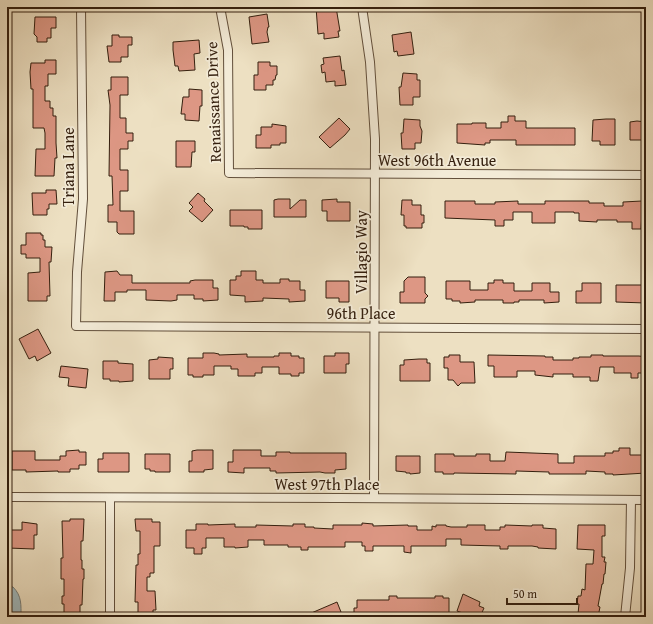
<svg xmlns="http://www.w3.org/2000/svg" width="653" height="624" font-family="'Gentium Book Plus',serif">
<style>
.water{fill:#a0babf;stroke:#757c78}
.building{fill:#dd9784;stroke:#341f0e}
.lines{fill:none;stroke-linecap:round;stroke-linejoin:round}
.street-casing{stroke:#624f3b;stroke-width:10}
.street{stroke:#f3ebd7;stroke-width:8}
.labels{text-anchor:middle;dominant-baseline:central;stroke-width:3.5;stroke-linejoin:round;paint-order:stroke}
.street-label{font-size:16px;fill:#341f0e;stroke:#f3ebd7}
</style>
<rect width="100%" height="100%" fill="#ede0c2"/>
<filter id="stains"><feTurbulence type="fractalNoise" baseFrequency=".005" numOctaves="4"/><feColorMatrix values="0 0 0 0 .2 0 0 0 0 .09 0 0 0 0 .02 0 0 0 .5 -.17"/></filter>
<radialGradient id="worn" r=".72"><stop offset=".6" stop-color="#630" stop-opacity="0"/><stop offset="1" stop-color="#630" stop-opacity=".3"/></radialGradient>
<!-- water -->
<path class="water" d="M7 586 13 587C22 596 21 605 21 617H7Z"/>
<!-- building -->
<g class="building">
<polygon points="316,7 336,7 340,31 338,31 339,37 324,39 324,33 318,34"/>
<polygon points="267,14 269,27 268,27 267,32 269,42 252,44 249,17"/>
<polygon points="35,17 56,17 56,28 51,28 51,38 47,38 47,42 37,42 37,37 34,34"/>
<polygon points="411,32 414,54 398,56 397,51 394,52 392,35"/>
<polygon points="112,35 119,35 119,37 132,37 132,45 128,45 128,57 121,57 121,62 109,62 107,46 112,46"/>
<polygon points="199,40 200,53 194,54 195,70 179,71 178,66 175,66 173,50 173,42"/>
<polygon points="340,56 342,71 344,70 346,85 335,86 335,81 326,82 325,72 322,73 321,65 324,64 323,58"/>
<polygon points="45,60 56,60 56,74 48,74 48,86 45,86 45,101 50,101 50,108 53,108 53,116 56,116 56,143 57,158 55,158 54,176 35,176 36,149 45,149 45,133 44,128 33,128 33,89 31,89 30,72 31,63 45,63"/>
<polygon points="258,62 270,62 270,66 277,66 277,75 276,75 275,80 273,80 273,85 266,85 266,90 254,90 254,75 258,75"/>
<polygon points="403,73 417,74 417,80 420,80 420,97 413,97 413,105 400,105 399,87 401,87"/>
<polygon points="111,77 128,77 128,95 120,95 120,118 126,118 126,133 133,133 133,141 128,141 128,149 120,149 120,170 128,170 128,191 120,191 120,211 134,211 134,234 119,234 117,232 117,222 108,222 108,205 113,205 112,176 109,176 110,105 108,90 111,90"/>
<polygon points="189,89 202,90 202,106 200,106 199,121 185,120 185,114 181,114 183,97 189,97"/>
<polygon points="508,116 515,116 515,121 526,121 526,128 575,128 575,145 516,145 516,140 490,140 490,143 485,143 485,145 457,143 457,124 472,124 472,123 486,123 486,128 501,128 501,122 508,122"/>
<polygon points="339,118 350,129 345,135 330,148 319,137"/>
<polygon points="404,119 420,120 420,126 422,131 421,143 415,143 415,149 402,149 401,133 403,133"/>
<polygon points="606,119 615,119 615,145 600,145 600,141 592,141 593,120"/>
<polygon points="637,121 646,122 646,140 630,140 630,122"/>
<polygon points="272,124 286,126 286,143 280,143 280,145 271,145 271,148 256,148 256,135 261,135 261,127 272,127"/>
<polygon points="176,141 195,141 195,152 192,152 191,167 176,167"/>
<polygon points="46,190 56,190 57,204 49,204 49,209 47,209 47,215 33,215 32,193 46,193"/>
<polygon points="198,193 205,199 204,201 213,210 202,222 189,211 193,207 189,203"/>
<polygon points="278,199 290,199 290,209 300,200 306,200 306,217 274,217 274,200"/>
<polygon points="337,199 337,202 350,202 350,221 327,221 327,211 322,211 322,200"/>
<polygon points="402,200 412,200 412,205 421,205 421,215 424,215 424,223 422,223 422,228 406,228 406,226 404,226 404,215 401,215"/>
<polygon points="445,201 475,201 475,204 495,204 495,202 518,201 518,204 545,204 545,201 589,201 589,203 604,203 604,206 623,206 623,202 642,201 642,202 646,202 646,213 642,213 641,229 632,229 632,222 617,222 617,220 597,220 597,222 579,221 579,213 574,213 574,212 555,212 555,223 532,223 532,212 513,212 513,220 504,220 504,226 495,226 495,220 445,218"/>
<polygon points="230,210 262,210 262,229 248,229 248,227 244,227 244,226 230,226"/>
<polygon points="26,233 41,233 41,235 43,235 43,240 45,240 45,247 52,247 51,262 49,262 50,296 47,296 47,301 28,301 28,273 40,272 40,258 26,258 26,254 21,254 21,245 26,245"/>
<polygon points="117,271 120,275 132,275 132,283 190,283 190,281 195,280 213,280 213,288 218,288 218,300 203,301 203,299 194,299 194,295 177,295 177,300 171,301 146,300 146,290 127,290 127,292 115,292 115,301 104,301 105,272"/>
<polygon points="241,271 256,271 256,280 263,280 263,283 280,283 280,279 289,279 289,281 300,281 300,290 305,290 305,301 289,302 289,299 263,298 263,301 245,302 245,296 230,295 230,280 236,280 236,276 241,276"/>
<polygon points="408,277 425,277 425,293 428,296 425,299 425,303 400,303 400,292 404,292 404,281"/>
<polygon points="494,280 503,280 503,283 514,283 514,291 532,291 532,283 550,283 550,292 559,292 559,302 544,303 544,300 519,300 519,302 514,302 514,303 503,303 503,300 475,300 475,302 460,303 460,301 452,301 452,299 446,299 446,281 470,281 470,290 488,290 488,283 494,283"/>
<polygon points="326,281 349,281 349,302 339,302 339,298 326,298"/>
<polygon points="582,283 601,283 601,303 576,303 576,291 582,291"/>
<polygon points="616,285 646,285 646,303 616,302"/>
<polygon points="38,329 51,353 37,361 35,356 29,359 19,339"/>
<polygon points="203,353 214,353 219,354 219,355 247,354 247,357 274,357 274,356 279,356 279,353 291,353 291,356 299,356 299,358 304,358 304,373 299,373 299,376 291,376 291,374 279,374 279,367 262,367 262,373 255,373 255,376 238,376 238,369 231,369 231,366 214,366 214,375 203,375 203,377 193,377 193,375 188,375 188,358 203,358"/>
<polygon points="335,353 349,353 349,364 346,364 346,373 324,373 324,356 335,356"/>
<polygon points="449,355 460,355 460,362 474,362 475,383 461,383 458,386 453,380 448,380 448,368 444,368 444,357 449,357"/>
<polygon points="488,355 545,356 545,357 553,357 553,360 573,360 573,358 579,358 579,357 591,357 591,355 603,355 603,356 639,356 646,357 646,373 638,373 638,378 631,378 631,373 614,373 614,367 600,367 598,381 590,381 590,377 573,377 573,374 553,374 553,377 535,375 535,371 517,371 517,377 494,377 494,366 488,366"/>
<polygon points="158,357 173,358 173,369 170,369 170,379 149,379 149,360 158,359"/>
<polygon points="419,359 427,359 427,363 430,363 430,381 400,381 400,365 404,365 404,360"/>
<polygon points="103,361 118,361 118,363 133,364 133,381 119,382 119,381 110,381 110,379 103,379"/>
<polygon points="61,366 88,369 86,388 68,386 69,378 59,377"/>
<polygon points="619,448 630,448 630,455 646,455 646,473 613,475 613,474 605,474 605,472 586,471 586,474 549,474 549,472 516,471 516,474 454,473 454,474 443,474 443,472 435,472 435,454 454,454 454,456 476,456 476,454 490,454 490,461 505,461 506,452 558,454 558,463 574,463 574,456 605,456 605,453 613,453 613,451 619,451"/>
<polygon points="79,450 79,452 86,452 86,465 79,465 79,469 70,469 70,472 58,472 58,471 26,472 26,470 12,470 12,451 35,451 35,460 60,460 60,456 66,456 66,451"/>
<polygon points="197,450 213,450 213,469 204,470 204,472 189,472 189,461 192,461 192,451"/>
<polygon points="233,450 261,450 261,456 276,456 276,452 290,452 290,453 346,453 346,469 335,470 335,473 325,473 320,472 276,473 276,471 270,471 270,468 244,468 244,473 228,472 228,462 233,462"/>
<polygon points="103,453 129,453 129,472 98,472 98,459 103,459"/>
<polygon points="145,454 170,454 170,472 155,472 155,471 150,471 150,469 145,469"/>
<polygon points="396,456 420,456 420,473 410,474 410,473 406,473 406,472 396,471"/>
<polygon points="70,519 84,519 83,541 81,541 81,560 82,560 82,569 84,569 84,579 83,579 82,605 80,605 80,614 64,614 64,604 62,604 62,596 64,596 64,579 61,579 61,558 63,558 62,521 70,521"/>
<polygon points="135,519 152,519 152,522 160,522 160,546 154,546 154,573 150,573 150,577 147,577 147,591 155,591 156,610 153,610 153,616 138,616 138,602 135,602 136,565 138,565 138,554 140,554 140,531 136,531"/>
<polygon points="22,522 37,524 37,535 34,535 34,549 8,548 8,530 22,530"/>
<polygon points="362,523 373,524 373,526 408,525 408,526 417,526 417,530 432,530 432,526 436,527 436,525 446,525 446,526 451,527 467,527 467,525 485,525 485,530 500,530 500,527 505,527 505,525 532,526 532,525 543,525 543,528 556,529 556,549 538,548 538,547 532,546 508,546 508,549 500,549 500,546 461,545 461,539 446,539 446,546 411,546 411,553 404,552 404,546 373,546 373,551 365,551 365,546 362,546 362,542 345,542 345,547 308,547 308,550 301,550 301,547 288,547 288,545 264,545 264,540 248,540 248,547 235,548 235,547 224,547 224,538 206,538 206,548 202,548 202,554 194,554 194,548 186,548 186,530 196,530 196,524 208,524 208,525 235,524 235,527 256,527 256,525 293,526 293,524 305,524 305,527 314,527 314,528 333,529 333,525 362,525"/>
<polygon points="578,525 605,525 605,536 602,536 602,557 605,557 604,562 606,562 605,574 604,574 603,584 602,584 598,606 600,607 598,617 588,617 588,616 578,614 579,604 577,604 578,596 581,596 582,589 585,590 586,564 593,564 594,550 577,549"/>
<polygon points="463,594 480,602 479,606 484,608 480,617 474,617 457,611"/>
<polygon points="389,596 397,596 397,598 435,598 435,596 443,596 443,598 449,598 449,614 443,614 443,617 396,617 396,614 379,614 379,616 354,617 354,608 357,608 357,600 389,600"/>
<polygon points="337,602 343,617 302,617"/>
</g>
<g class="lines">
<defs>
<g id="street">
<polyline points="81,7 83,199 77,272 76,326 646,329"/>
<polyline points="220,7 228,50 229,173 646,175"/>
<polyline points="362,7 370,62 375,139 374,498"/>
<polyline points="7,497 341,498 646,500"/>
<polyline points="110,498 110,617"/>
<polyline points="625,617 630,568 631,500"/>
</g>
</defs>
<!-- street casing -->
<use href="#street" class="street-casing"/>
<!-- street -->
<use href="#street" class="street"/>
</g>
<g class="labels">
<!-- street labels -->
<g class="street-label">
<text transform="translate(213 102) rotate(-92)">Renaissance Drive</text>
<text x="437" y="160">West 96th Avenue</text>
<text transform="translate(68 167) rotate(-90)">Triana Lane</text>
<text transform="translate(361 252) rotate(-90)">Villagio Way</text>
<text x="361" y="313">96th Place</text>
<text x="327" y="484">West 97th Place</text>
</g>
</g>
<!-- margin -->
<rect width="653" height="624" fill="none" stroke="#ede0c2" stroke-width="24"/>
<rect x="8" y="8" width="637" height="608" fill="none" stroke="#341f0e" stroke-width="2"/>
<rect x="12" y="12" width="629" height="600" fill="none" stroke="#341f0e"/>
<!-- scale -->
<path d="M507 598v6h70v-6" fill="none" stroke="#341f0e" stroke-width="2"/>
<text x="513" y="598" font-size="12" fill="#341f0e" stroke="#f3ebd7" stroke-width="3" paint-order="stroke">50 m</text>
<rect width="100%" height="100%" filter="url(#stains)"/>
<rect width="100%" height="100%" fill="url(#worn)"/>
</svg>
